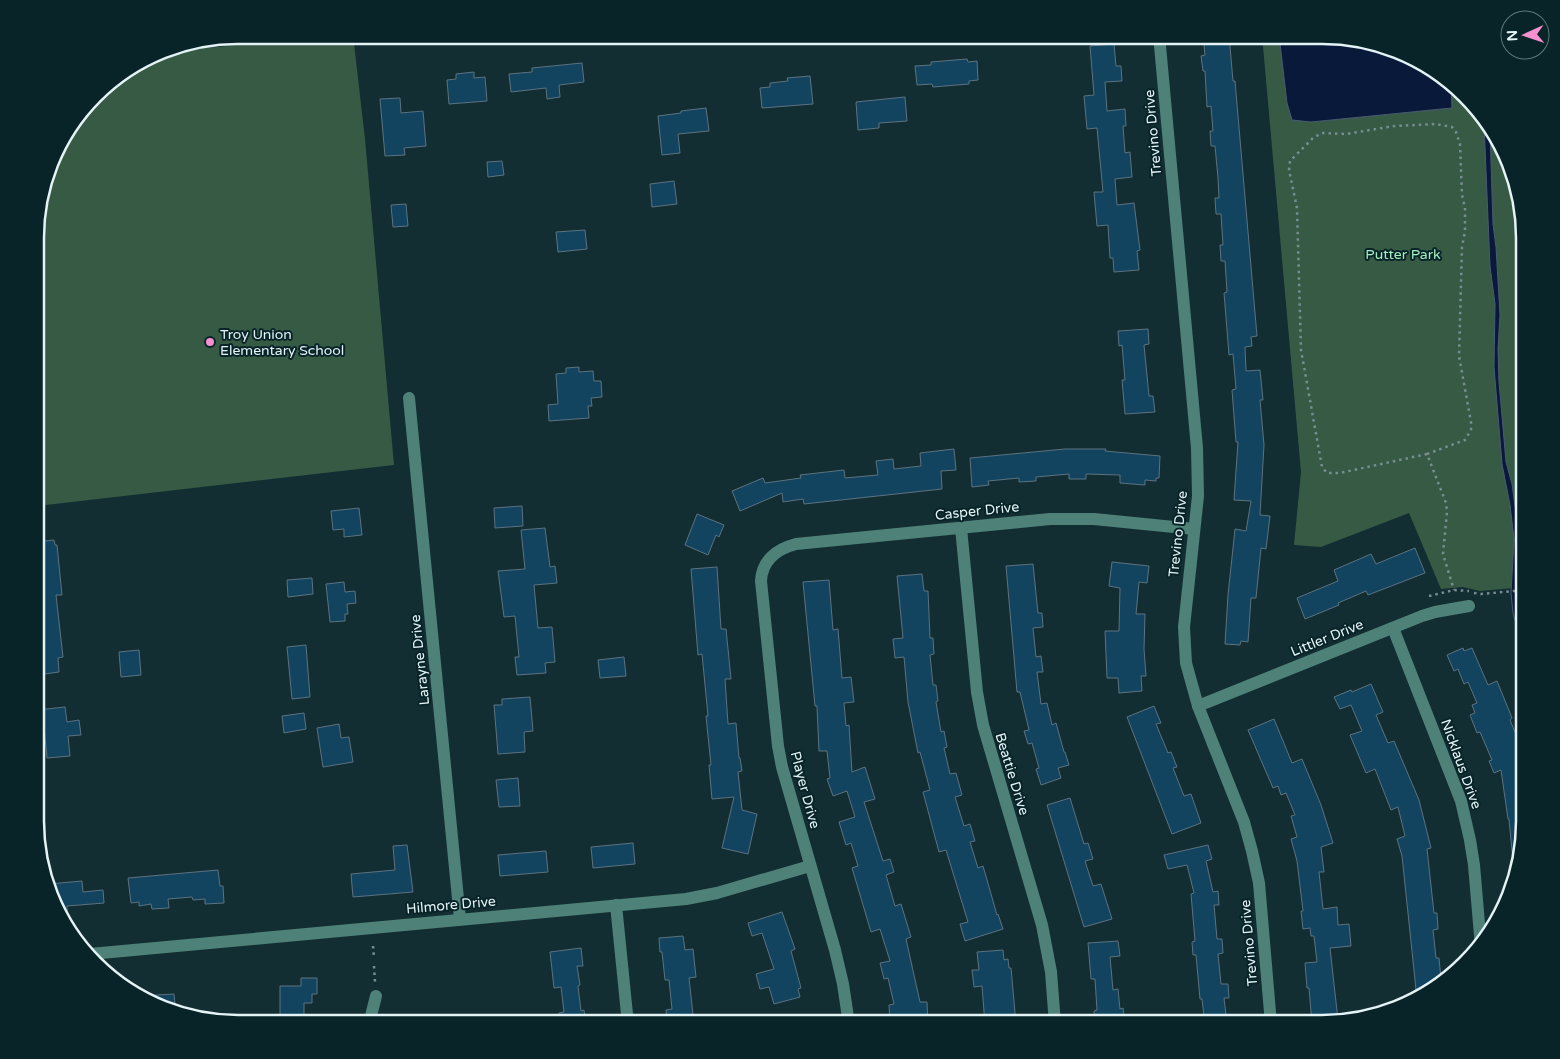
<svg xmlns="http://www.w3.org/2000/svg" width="1560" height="1059" font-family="'Varela Round',sans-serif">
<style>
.green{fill:#375a44}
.water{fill:#09193a;stroke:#4a5a72}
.building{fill:#12445f;stroke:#5c7280}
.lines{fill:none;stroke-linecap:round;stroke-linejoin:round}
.path{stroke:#788d91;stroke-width:2.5;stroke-dasharray:2.5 4;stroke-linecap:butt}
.minor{stroke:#4e8279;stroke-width:12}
.poi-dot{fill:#f790ce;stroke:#082428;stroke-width:2}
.labels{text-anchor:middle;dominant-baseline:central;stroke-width:4;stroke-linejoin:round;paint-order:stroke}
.street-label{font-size:14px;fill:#e3f3f6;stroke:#082428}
.park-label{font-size:14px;fill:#a4eebe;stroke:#082428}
.poi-label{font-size:14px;fill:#e3f3f6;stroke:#082428;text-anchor:start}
.rim{fill:none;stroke:#e3f3f6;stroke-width:2.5}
</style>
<rect width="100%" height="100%" fill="#132e32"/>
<!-- green -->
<g class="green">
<polygon points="353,35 365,139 394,465 37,506 37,212 56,148 104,86 159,52"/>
<polygon points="1262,35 1335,35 1387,46 1445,77 1504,148 1525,225 1525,587 1480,591 1463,587 1441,589 1409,513 1321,547 1294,545 1301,472"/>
</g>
<!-- water -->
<g class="water">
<polygon points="1279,35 1335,35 1387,46 1445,77 1451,84 1452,108 1311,122 1292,120 1287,103"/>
<polygon points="1484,124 1490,131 1493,224 1496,247 1500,315 1498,349 1499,382 1506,462 1512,484 1517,521 1518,590 1520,611 1525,634 1525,644 1517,627 1513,613 1511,593 1514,539 1510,505 1502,464 1494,367 1495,304 1490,266"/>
</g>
<!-- building -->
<g class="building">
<polygon points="1203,35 1229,35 1233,81 1235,81 1257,336 1251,337 1252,346 1245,347 1246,371 1260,370 1263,400 1260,400 1264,445 1260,515 1270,516 1266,549 1261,548 1256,598 1251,598 1248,642 1241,641 1240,645 1225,644 1228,595 1235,529 1246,531 1251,501 1234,500 1238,442 1236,442 1232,390 1236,389 1233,354 1229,355 1224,293 1227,292 1225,261 1221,261 1220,245 1223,245 1221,214 1216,214 1215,198 1219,198 1218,178 1215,146 1211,146 1210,131 1213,131 1211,106 1207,107 1205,71 1203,71 1201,56 1205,55"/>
<polygon points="1114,44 1116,66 1121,66 1122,81 1105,82 1107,111 1125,109 1126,126 1123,126 1125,153 1130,152 1132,177 1115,179 1117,205 1134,203 1140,250 1137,251 1139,270 1114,272 1113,258 1110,258 1108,225 1097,226 1094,192 1103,192 1097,128 1087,129 1084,96 1094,95 1090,46"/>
<polygon points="967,59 968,62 977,61 978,80 969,81 969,84 933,87 932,84 917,85 915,66 931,65 931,62"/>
<polygon points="582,63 584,82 559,85 560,97 547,99 546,88 511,92 509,74 532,72 532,68"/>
<polygon points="474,72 474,78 485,77 487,101 449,104 447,80 456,79 456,74"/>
<polygon points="810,76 813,104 762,108 760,88 770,87 770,83 788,81 787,78"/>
<polygon points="905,97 907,121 879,123 879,128 858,130 856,102"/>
<polygon points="400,98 401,113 423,111 426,146 404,148 405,155 385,156 380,99"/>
<polygon points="706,108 709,131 678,134 680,153 662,155 658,116 681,113 681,111"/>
<polygon points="502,161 504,175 488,177 487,162"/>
<polygon points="674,181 677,204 652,207 650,184"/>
<polygon points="406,204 408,226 393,227 391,205"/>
<polygon points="585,230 587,249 558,252 556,232"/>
<polygon points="1148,329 1149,344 1144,345 1149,396 1153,396 1155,412 1125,414 1122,380 1125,380 1122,345 1119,346 1118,331"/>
<polygon points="579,367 579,372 593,371 594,381 601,381 602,397 591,398 592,406 588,406 589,418 549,421 548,405 558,404 556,374 566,373 566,368"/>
<polygon points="954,449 956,470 941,471 942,489 804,504 803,499 783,502 782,493 740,511 732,491 763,478 765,483 801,478 800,475 844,470 845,478 878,475 876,461 893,459 894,469 921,466 920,453"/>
<polygon points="1065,449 1106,449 1105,451 1160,456 1159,478 1156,478 1156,481 1145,480 1145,485 1120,483 1120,475 1086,474 1086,479 1069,479 1069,474 1036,477 1036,481 1019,482 1019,478 988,481 989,485 972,487 970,458"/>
<polygon points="522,506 523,526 495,528 494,508"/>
<polygon points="359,508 362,535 344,537 344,529 333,530 331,511"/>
<polygon points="697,514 724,525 719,537 716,535 708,555 685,545"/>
<polygon points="545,528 550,567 555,566 557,583 534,585 538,628 552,627 555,662 545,663 546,673 517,675 515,657 519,657 515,616 504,617 498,571 525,569 521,530"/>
<polygon points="54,540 55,545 57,545 62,595 56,595 63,657 58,658 59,672 37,675 37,542"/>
<polygon points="1415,548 1425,573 1368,595 1366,591 1338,603 1339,605 1305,619 1297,598 1338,581 1334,570 1371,554 1376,564"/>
<polygon points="1112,562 1149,566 1147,583 1139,582 1136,614 1145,614 1144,649 1146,676 1141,676 1142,691 1119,693 1118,678 1107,678 1105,631 1119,631 1120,588 1109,586"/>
<polygon points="1033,564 1038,613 1042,613 1043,627 1033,628 1036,657 1041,656 1043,672 1037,672 1041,704 1047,703 1052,725 1056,723 1064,752 1065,752 1069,765 1058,768 1061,778 1041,785 1036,769 1039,768 1032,743 1028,744 1024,731 1029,730 1020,692 1017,692 1006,566"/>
<polygon points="717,567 721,629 726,629 731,679 725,679 728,724 736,723 739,758 740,758 742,771 738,772 742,810 757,814 748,854 722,848 734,797 712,799 709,765 711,765 706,716 708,716 702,654 698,655 691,569"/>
<polygon points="922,574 924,591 928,591 930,638 933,638 934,654 930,655 933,685 936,685 938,701 936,702 941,732 944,731 947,747 944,748 950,774 956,773 962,795 955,797 964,826 970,824 975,841 970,842 978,868 983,866 997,915 998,914 1003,929 965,941 960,924 968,922 946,850 939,852 923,792 930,790 920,752 918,753 908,702 904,657 895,658 893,639 903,638 897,576"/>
<polygon points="312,578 313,594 288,597 287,580"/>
<polygon points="829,580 833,630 838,629 842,678 851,677 854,702 844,703 846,726 849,725 852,772 865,767 875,799 864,802 883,861 890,859 894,872 886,875 895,906 901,904 911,937 906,939 920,1002 927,1002 928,1024 908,1024 908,1022 890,1023 889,1005 894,1004 888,978 884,979 880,963 890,961 880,929 871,932 852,868 858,866 851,843 846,845 839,822 855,817 847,791 833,796 827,779 830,778 827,751 819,751 817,706 815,706 803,582"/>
<polygon points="344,582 345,592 355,591 356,603 347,604 348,614 345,614 345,621 330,622 326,584"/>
<polygon points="306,645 310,697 292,699 287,647"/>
<polygon points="1463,648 1464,651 1472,648 1488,685 1497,681 1512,718 1510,720 1523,752 1520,754 1525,765 1525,834 1517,872 1514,872 1509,819 1508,819 1501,770 1494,773 1489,761 1492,760 1480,732 1477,733 1470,715 1475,713 1472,705 1477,703 1468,682 1464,684 1458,669 1454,671 1447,655"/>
<polygon points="139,650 141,675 121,677 119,652"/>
<polygon points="624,657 626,676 600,678 598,660"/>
<polygon points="1371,684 1383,712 1376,715 1388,743 1394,741 1419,800 1431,848 1427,849 1434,913 1437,913 1438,929 1433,930 1436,958 1439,958 1441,979 1417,999 1402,856 1397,839 1405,836 1398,807 1391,810 1375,769 1366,773 1350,735 1362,731 1351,705 1340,709 1334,697 1351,690 1352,692"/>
<polygon points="530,697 533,731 524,732 525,752 498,754 494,705 502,705 502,699"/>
<polygon points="1154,706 1161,723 1156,724 1168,753 1171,752 1177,767 1173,768 1184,796 1191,794 1201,823 1172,834 1127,717"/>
<polygon points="65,707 67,722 79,720 81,735 68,736 70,756 47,758 44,727 39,728 37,710"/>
<polygon points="304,713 306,729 284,733 282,716"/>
<polygon points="1274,719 1292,763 1302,759 1321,805 1333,843 1321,847 1324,872 1319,872 1323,909 1337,907 1338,925 1349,924 1351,946 1330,948 1338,1020 1322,1024 1312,1024 1309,988 1307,988 1305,963 1317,962 1314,936 1311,936 1310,928 1303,929 1301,911 1303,911 1297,861 1291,839 1297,837 1291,816 1295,815 1286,793 1281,795 1278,786 1273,788 1248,730"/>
<polygon points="339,724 341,738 349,737 353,762 323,767 317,728"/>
<polygon points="518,778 520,806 499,807 496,780"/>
<polygon points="1070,798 1084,844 1088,843 1093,859 1085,861 1093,886 1101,884 1112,919 1084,927 1047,805"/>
<polygon points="633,843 635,864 593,868 591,847"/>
<polygon points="407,845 413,892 353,897 351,874 395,870 393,846"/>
<polygon points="1208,845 1212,859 1206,861 1213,892 1218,891 1219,905 1214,905 1217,939 1222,939 1223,953 1218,954 1221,984 1228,984 1229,998 1224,998 1226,1015 1204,1017 1202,999 1200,999 1196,955 1193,955 1192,942 1195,941 1191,894 1194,893 1187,865 1168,869 1164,855"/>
<polygon points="546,851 548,872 500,876 498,855"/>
<polygon points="218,870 220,886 223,886 224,903 205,904 205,899 193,900 192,897 168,899 169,908 152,909 151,904 139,906 139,902 131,903 128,878"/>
<polygon points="82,881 83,892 103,890 104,903 67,906 68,929 62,923 49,884"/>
<polygon points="782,912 795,949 791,951 801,988 798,989 800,997 774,1004 769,987 760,989 756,974 774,969 762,933 752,936 748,923"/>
<polygon points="683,936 685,950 693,949 696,977 689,978 694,1024 667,1024 666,1010 672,1009 669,980 665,980 662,952 660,952 659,938"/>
<polygon points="1118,941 1120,956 1110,957 1113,990 1118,989 1120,1009 1123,1008 1125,1024 1095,1024 1094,1011 1097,1010 1095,979 1091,979 1088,943"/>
<polygon points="581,948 583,966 577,966 580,985 578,986 581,1011 584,1010 586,1024 560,1024 559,1013 564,1012 561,987 554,988 550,952"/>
<polygon points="1003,950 1004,960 1008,959 1009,968 1011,968 1016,1024 985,1024 982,986 974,987 972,970 979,970 977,952"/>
<polygon points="301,978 317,978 317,994 312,994 312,1003 304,1003 304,1015 280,1015 280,986 301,986"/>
<polygon points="174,994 176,1014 141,996"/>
</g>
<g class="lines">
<!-- path -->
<g class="path">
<polyline points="1427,454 1465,440 1471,430 1471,422 1459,356 1462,247 1465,231 1465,208 1462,195 1460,144 1456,132 1452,127 1436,124 1394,126 1346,134 1322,133 1313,138 1290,161 1289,170 1297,208 1301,350 1322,467 1327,473 1340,473 1427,454 1446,503 1447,512 1443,554 1454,590"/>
<polyline points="1474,593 1481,594 1525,590"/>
<polyline points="1429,596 1454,590 1469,591"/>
<polyline points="373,946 374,958"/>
<polyline points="374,966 375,982"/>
</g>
<!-- minor -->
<g class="minor">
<polyline points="1159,35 1197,448 1198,496 1184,627 1186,663 1198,706 1244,822 1252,851 1259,883 1271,1024"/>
<polyline points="409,398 460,919"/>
<polyline points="961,528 977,692 983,725 1042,925 1051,972 1055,1024"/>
<polyline points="1393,628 1461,801 1470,840 1474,865 1481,947"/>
<polyline points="1198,706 1422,616 1435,612 1469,606"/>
<polyline points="616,905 628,1024"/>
<polyline points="90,954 686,899 717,893 810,866"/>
<polyline points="369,1024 376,996"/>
<path d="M849 1024 843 984 835 950 782 767 778 746 761 581C762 560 777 549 796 544L1050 519H1094L1194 529"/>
</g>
</g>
<!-- markers -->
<circle class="poi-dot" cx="210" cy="342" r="5"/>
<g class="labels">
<!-- street labels -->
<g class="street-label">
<text transform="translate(1153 133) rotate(-95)">Trevino Drive</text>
<text transform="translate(977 511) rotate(-6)">Casper Drive</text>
<text transform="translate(1178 534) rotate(-84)">Trevino Drive</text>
<text transform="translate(1327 638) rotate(-22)">Littler Drive</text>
<text transform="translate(420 660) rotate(-96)">Larayne Drive</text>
<text transform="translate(1461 764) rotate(70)">Nicklaus Drive</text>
<text transform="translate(1012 774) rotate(73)">Beattie Drive</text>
<text transform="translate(805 790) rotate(75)">Player Drive</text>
<text transform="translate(451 905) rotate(-5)">Hilmore Drive</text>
<text transform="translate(1249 943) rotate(-95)">Trevino Drive</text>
</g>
<!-- park labels -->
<g class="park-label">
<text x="1403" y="254">Putter Park</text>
</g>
<!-- poi labels -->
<g class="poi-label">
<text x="220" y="334">Troy Union<tspan x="220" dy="16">Elementary School</tspan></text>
</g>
</g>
<!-- crop -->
<path d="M0 0H1560V1059H0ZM238 44H1322A194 194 0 0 1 1516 238V821A194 194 0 0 1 1322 1015H238A194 194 0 0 1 44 821V238A194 194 0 0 1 238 44Z" fill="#082428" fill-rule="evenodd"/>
<path class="rim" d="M238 44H1322A194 194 0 0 1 1516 238V821A194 194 0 0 1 1322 1015H238A194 194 0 0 1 44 821V238A194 194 0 0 1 238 44Z"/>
<!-- north arrow -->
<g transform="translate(1525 35) rotate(267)"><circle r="24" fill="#082428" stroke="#60777a"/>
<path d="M0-4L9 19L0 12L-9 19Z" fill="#f790ce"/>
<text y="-8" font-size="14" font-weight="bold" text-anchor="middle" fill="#e3f3f6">N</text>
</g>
</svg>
